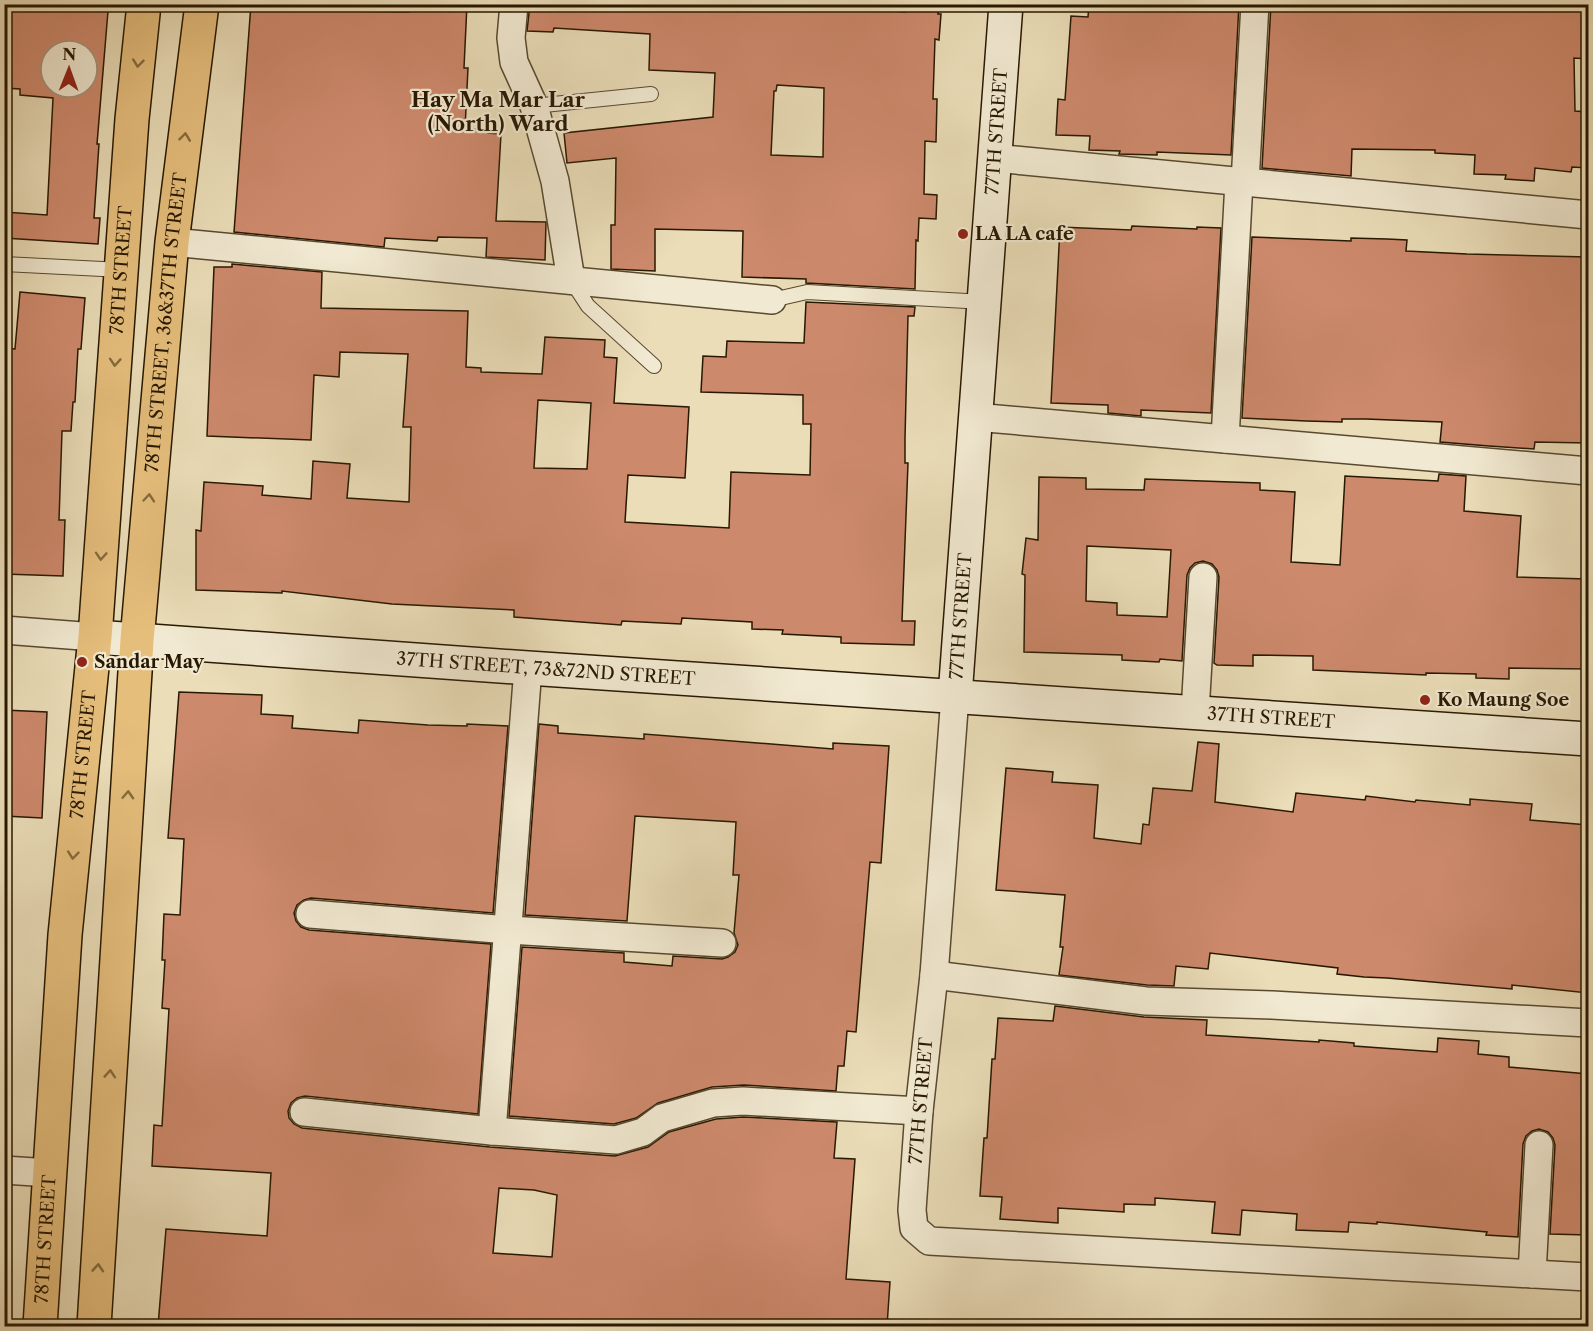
<svg xmlns="http://www.w3.org/2000/svg" width="1593" height="1331" font-family="'Libre Caslon Text',serif">
<style>
.building{fill:#cd896c;stroke:#281801;stroke-width:1.5;fill-rule:evenodd}
.lines{fill:none;stroke-linecap:round;stroke-linejoin:round}
.lane-casing{stroke:#58492f;stroke-width:16}
.street-casing{stroke:#58492f;stroke-width:30}
.secondary-casing{stroke:#281801;stroke-width:36}
.primary-casing{stroke:#281801;stroke-width:36}
.lane{stroke:#f1e9d1;stroke-width:14}
.street{stroke:#f1e9d1;stroke-width:27}
.secondary{stroke:#f1e9d1;stroke-width:33}
.primary{stroke:#e5be7c;stroke-width:33}
.oneway{stroke:#866b3e}
.poi-dot{fill:#8f2418;stroke:#f1e9d1;stroke-width:2}
.labels{text-anchor:middle;dominant-baseline:central;stroke-width:4.5;stroke-linejoin:round;paint-order:stroke}
.street-label{font-size:18px;fill:#281801;stroke:#f1e9d1}
.poi-label{font-size:18px;font-weight:bold;fill:#281801;stroke:#f1e9d1;text-anchor:start}
.quarter-label{font-size:21px;font-weight:bold;fill:#281801;stroke:#f1e9d1}
</style>
<rect width="100%" height="100%" fill="#eaddb8"/>
<filter id="stains"><feTurbulence type="fractalNoise" baseFrequency=".00333" numOctaves="4"/><feColorMatrix values="0 0 0 0 .2 0 0 0 0 .09 0 0 0 0 .02 0 0 0 .5 -.17"/></filter>
<radialGradient id="worn" r=".72"><stop offset=".6" stop-color="#630" stop-opacity="0"/><stop offset="1" stop-color="#630" stop-opacity=".3"/></radialGradient>
<!-- building -->
<g class="building">
<path d="M28 4 108 11 97 144H99L94 218H100L98 244 4 238V212L47 215 53 98 20 95V89L4 88V6L27 8ZM51 51H87V87H51Z"/>
<polygon points="251,4 339,4 339,11 409,12 410,4 467,4 464,68 468,68 465,129 488,129 488,133 501,134 496,221 546,222 545,260 486,257 487,238 438,237 437,241 385,238 384,247 234,232"/>
<path d="M530 4H647V6L717 9V4H856V8L905 12 906 4H939L938 14H941L939 40 935 39 933 99H937L936 142 925 141 924 194 937 195 936 219 919 218 918 241 916 240 915 289 806 283V279L742 277 743 231 655 229V271L611 269V225H615L616 158 567 163 564 133 713 117 715 73 649 70 650 34 554 28 553 32 527 31ZM777 85 824 88 823 157 771 155 774 91H776Z"/>
<polygon points="1089,4 1239,4 1231,155 1157,152 1157,155 1119,154 1120,151 1089,150 1090,136 1056,135 1058,99 1065,100 1071,16 1088,17"/>
<polygon points="1271,4 1373,4 1373,7 1436,8 1437,4 1561,4 1560,9 1588,11 1588,59 1574,58 1575,111 1588,112 1588,168 1572,167 1571,172 1535,168 1534,181 1505,179 1506,175 1474,174 1475,155 1435,153 1435,150 1352,149 1351,176 1262,168"/>
<polygon points="1132,226 1197,229 1197,227 1221,228 1211,413 1141,410 1141,416 1108,413 1108,405 1051,403 1060,227 1131,230"/>
<polygon points="1252,237 1351,241 1351,238 1387,239 1407,240 1406,251 1467,254 1588,257 1588,443 1535,442 1534,449 1489,446 1440,442 1442,422 1366,419 1342,419 1342,422 1306,421 1242,418"/>
<path d="M232 264 322 272 321 308 468 311 466 367 481 368V372L542 374 545 337 605 340 604 357 617 358 614 403 689 407 685 478 628 475 625 522 729 528 731 472 810 475 811 424H803V395L701 392 703 356 726 357 727 341 804 343 806 302 915 307 914 316H908L905 438V463H908L902 621H915L914 645 841 643V637L782 634 783 630 752 629V622L682 618 681 624 622 621 621 625 514 617V610L392 604 282 591V593L196 590V530L201 531 204 482 263 486 262 495 311 499 313 461 350 464 347 498 409 502 411 427H403L408 354 340 352 339 377 314 375 311 440 207 436 214 267H232ZM538 400 591 403 587 469 534 468Z"/>
<polygon points="20,292 85,298 81,349 78,349 75,402 73,402 71,431 62,431 59,520 65,520 63,576 4,574 4,348 15,349"/>
<path d="M1439 474 1466 476 1464 511 1521 516 1517 577 1588 579V669L1509 668V679L1476 678V674L1426 673V675L1313 670V656L1253 655V666L1217 665 1214 663 1219 577 1217 570 1212 564 1203 561 1195 563 1190 568 1187 575 1182 661 1160 659 1159 662 1122 660V655L1024 652 1025 575 1022 574 1026 538 1038 540 1039 477 1086 478V489L1144 490 1145 479 1260 483V490L1295 492 1291 562 1340 565 1345 476 1438 481ZM1087 546 1171 550 1167 617 1117 615V603L1086 601Z"/>
<path d="M179 692 262 695 261 714 293 716 292 728 358 733 359 720 428 725 467 726V724L508 726 493 913 311 898 304 900 297 905 294 913 296 921 301 927 309 930 491 944 478 1114 305 1096 297 1098 291 1103 288 1111 289 1118 294 1124 302 1128 490 1147 615 1156 648 1147 669 1132 716 1119 743 1117 837 1122 834 1158 855 1159 846 1279 890 1282 887 1326H158L166 1229 267 1236 271 1173 152 1166 154 1125 162 1126 169 1009 162 1008 165 960H162L164 914 180 915 184 839 168 838ZM499 1188 534 1190 557 1195 552 1257 493 1253Z"/>
<polygon points="4,710 47,712 42,818 4,816"/>
<polygon points="539,724 558,726 558,733 644,739 644,734 833,749 833,743 889,746 881,863 870,862 856,1032 847,1031 844,1066 838,1066 836,1091 744,1085 712,1087 658,1103 636,1118 614,1124 509,1116 522,947 624,953 624,962 672,966 673,956 722,959 728,957 735,952 738,945 734,933 739,875 733,875 736,822 635,816 627,921 525,915"/>
<polygon points="1198,742 1219,744 1215,802 1293,812 1296,793 1365,800 1366,796 1415,802 1416,800 1470,805 1470,799 1532,804 1530,820 1588,825 1588,993 1512,985 1512,989 1387,978 1364,977 1337,974 1338,968 1210,953 1208,969 1176,966 1174,986 1147,985 1059,975 1063,947 1060,947 1065,895 996,890 1006,768 1053,772 1052,782 1098,785 1094,838 1141,844 1143,824 1149,825 1153,788 1192,791"/>
<polygon points="1055,1006 1144,1017 1207,1020 1206,1035 1319,1042 1319,1040 1354,1043 1354,1046 1437,1052 1438,1038 1479,1041 1478,1054 1509,1057 1509,1067 1588,1074 1588,1235 1550,1234 1555,1145 1553,1138 1548,1132 1539,1129 1532,1131 1526,1136 1523,1144 1518,1237 1486,1235 1487,1232 1377,1222 1377,1224 1349,1222 1348,1232 1296,1230 1297,1214 1242,1210 1240,1235 1212,1233 1215,1202 1155,1198 1155,1205 1124,1204 1124,1212 1058,1208 1058,1223 1000,1219 1002,1197 980,1196 984,1138 987,1138 992,1059 995,1059 998,1018 1053,1021"/>
</g>
<g class="lines">
<defs>
<g id="lane">
<polyline points="534,106 651,94"/>
<polyline points="4,264 122,270"/>
<polyline points="571,280 588,306 654,366"/>
<polyline points="772,300 807,292 984,302"/>
</g>
<g id="street">
<polyline points="514,4 511,38 514,62 534,106 555,181 571,280"/>
<polyline points="994,158 1588,215"/>
<polyline points="1245,182 1255,4"/>
<polyline points="172,242 772,300"/>
<polyline points="975,417 1588,471"/>
<polyline points="1225,439 1239,182"/>
<polyline points="4,630 95,637"/>
<polyline points="955,696 934,975 919,1111 912,1210 914,1228 929,1241 1588,1277"/>
<polyline points="1195,712 1203,577"/>
<polyline points="310,914 509,930 722,943"/>
<polyline points="934,975 1146,1001 1272,1005 1588,1023"/>
<polyline points="304,1112 492,1131 616,1140 643,1132 662,1118 713,1103 743,1101 919,1111"/>
<polyline points="492,1131 528,668"/>
<polyline points="4,1170 50,1173"/>
<polyline points="1532,1274 1539,1145"/>
</g>
<g id="secondary">
<path id="s1" d="M95 637 528 668 1588 739"/>
<path id="s2" d="M955 696 1006 4"/>
</g>
<g id="primary">
<path id="s3" d="M40 1326 65 935 95 637 132 119 144 4"/>
<path id="s4" d="M94 1326 137 640 172 242 202 4"/>
</g>
</defs>
<!-- lane casing -->
<use href="#lane" class="lane-casing"/>
<!-- street casing -->
<use href="#street" class="street-casing"/>
<!-- secondary casing -->
<use href="#secondary" class="secondary-casing"/>
<!-- primary casing -->
<use href="#primary" class="primary-casing"/>
<!-- lane -->
<use href="#lane" class="lane"/>
<!-- street -->
<use href="#street" class="street"/>
<!-- secondary -->
<use href="#secondary" class="secondary"/>
<!-- primary -->
<use href="#primary" class="primary"/>
</g>
<!-- one-way arrows -->
<defs><path id="oneway-chevron" d="M-2-3.5L2.5 0L-2 3.5" fill="none" stroke-width="1.6" stroke-linecap="round" stroke-linejoin="round" transform="scale(1.5)"/></defs>
<g class="oneway">
<use href="#oneway-chevron" transform="translate(138 63) rotate(96)"/>
<use href="#oneway-chevron" transform="translate(185 137) rotate(-83)"/>
<use href="#oneway-chevron" transform="translate(115 362) rotate(94)"/>
<use href="#oneway-chevron" transform="translate(149 498) rotate(-85)"/>
<use href="#oneway-chevron" transform="translate(101 556) rotate(94)"/>
<use href="#oneway-chevron" transform="translate(128 795) rotate(-87)"/>
<use href="#oneway-chevron" transform="translate(73 855) rotate(96)"/>
<use href="#oneway-chevron" transform="translate(110 1074) rotate(-86)"/>
<use href="#oneway-chevron" transform="translate(98 1268) rotate(-86)"/>
</g>
<!-- markers -->
<g class="poi-dot">
<circle cx="963" cy="234" r="6"/>
<circle cx="82" cy="662" r="6"/>
<circle cx="1425" cy="700" r="6"/>
</g>
<g class="labels">
<!-- street labels -->
<g class="street-label">
<text stroke="none"><textPath href="#s2" startOffset="566">77TH STREET</textPath></text>
<text stroke="none"><textPath href="#s3" startOffset="1059">78TH STREET</textPath></text>
<text stroke="none"><textPath href="#s4" startOffset="1006">78TH STREET, 36&amp;37TH STREET</textPath></text>
<text stroke="none"><textPath href="#s2" startOffset="80">77TH STREET</textPath></text>
<text stroke="none"><textPath href="#s1" startOffset="452">37TH STREET, 73&amp;72ND STREET</textPath></text>
<text stroke="none"><textPath href="#s1" startOffset="1179">37TH STREET</textPath></text>
<text stroke="none"><textPath href="#s3" startOffset="573">78TH STREET</textPath></text>
<text transform="translate(921 1101) rotate(-85)">77TH STREET</text>
<text stroke="none"><textPath href="#s3" startOffset="87">78TH STREET</textPath></text>
</g>
<!-- poi labels -->
<g class="poi-label">
<text x="975" y="234">LA LA cafe</text>
<text x="94" y="662">Sandar May</text>
<text x="1437" y="700">Ko Maung Soe</text>
</g>
<!-- quarter labels -->
<g class="quarter-label">
<text x="498" y="99">Hay Ma Mar Lar<tspan x="498" dy="24">(North) Ward</tspan></text>
</g>
</g>
<!-- margin -->
<rect width="1593" height="1331" fill="none" stroke="#eaddb8" stroke-width="24"/>
<rect x="6" y="6" width="1581" height="1319" fill="none" stroke="#281801" stroke-width="3"/>
<rect x="12" y="12" width="1569" height="1307" fill="none" stroke="#281801" stroke-width="1.5"/>
<!-- north arrow -->
<g transform="translate(69 69) rotate(1)"><circle r="28" fill="#f1e9d1" stroke="#a1957e" stroke-width="1.5"/>
<path d="M0-4.5L10 22L0 15L-10 22Z" fill="#8f2418"/>
<text y="-9" font-size="16" font-weight="bold" text-anchor="middle" fill="#281801">N</text>
</g>
<rect width="100%" height="100%" filter="url(#stains)"/>
<rect width="100%" height="100%" fill="url(#worn)"/>
</svg>
